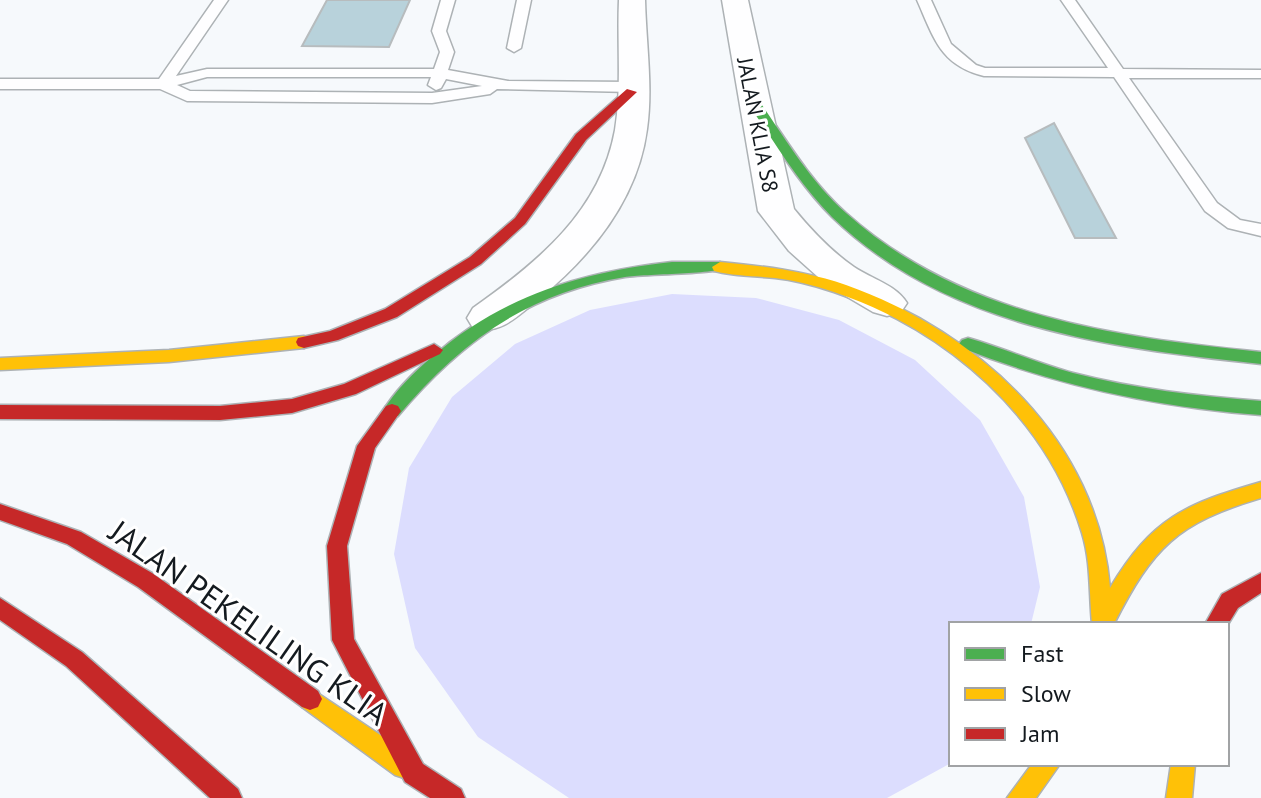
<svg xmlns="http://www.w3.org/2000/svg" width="1261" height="798" font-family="'PT Sans',sans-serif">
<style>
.green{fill:#dcddfe}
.building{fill:#b8d2db;stroke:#b7bcbe;stroke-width:2}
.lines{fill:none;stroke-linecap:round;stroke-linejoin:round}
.lane-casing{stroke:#adb2b5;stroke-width:3}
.street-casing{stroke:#adb2b5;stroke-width:3}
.fast-casing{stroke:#adb2b5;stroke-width:3}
.slow-casing{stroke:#adb2b5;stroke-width:3}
.jam-casing{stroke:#adb2b5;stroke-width:3}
.lane{fill:#fefeff;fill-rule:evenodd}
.street{fill:#fefeff;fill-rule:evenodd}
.fast{fill:#4caf50;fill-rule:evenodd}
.slow{fill:#ffc107;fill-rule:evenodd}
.jam{fill:#c62828;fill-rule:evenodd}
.labels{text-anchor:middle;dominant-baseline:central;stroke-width:6;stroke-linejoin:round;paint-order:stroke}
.far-street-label{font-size:22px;fill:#141a1f;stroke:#fff}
.near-street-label{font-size:32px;fill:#141a1f;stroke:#fff}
</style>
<rect width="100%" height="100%" fill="#f6f9fc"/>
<!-- green -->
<polygon class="green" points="672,294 756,298 839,320 915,360 980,420 1024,497 1040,587 1031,624 951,624 951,763 887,798 569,798 478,737 415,648 394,554 409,468 452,397 515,344 590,310"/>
<!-- building -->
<g class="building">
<polygon points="327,0 410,0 389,47 302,46"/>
<polygon points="1054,123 1116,238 1075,238 1025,138"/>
</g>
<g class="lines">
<defs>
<g id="lane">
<path d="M214 0H228L176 76 207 69H434L440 52 432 31 441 0H455L446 31 454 52 448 70 508 81 631 82 639 87 631 92 497 89 490 94 432 103 187 101 160 89H0V79H159ZM207 77H431L428 85 436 90 441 88 446 79 482 86 432 93 190 91 177 85Z"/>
<polygon points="517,0 531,0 521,48 514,52 507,48"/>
<path d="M917 0H931L951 44 976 65 985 68H1108L1061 0H1075L1123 69 1261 70V78H1129L1217 203 1240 220 1261 224V236L1228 228 1205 211 1114 77 984 76C940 65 934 38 917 0Z"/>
</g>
<g id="street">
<path d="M619 0H645C646 43 653 87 647 129 638 198 593 254 541 297 520 314 501 336 473 328L467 318 473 308C538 262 600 212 615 130 622 87 617 43 619 0Z"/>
<path d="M722 0H748L794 209C812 231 831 251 854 267 872 279 896 285 907 303L901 312 887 316 873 312 827 285 789 251 758 211Z"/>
</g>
<g id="fast">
<path d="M750 102H760C786 140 811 182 846 213 961 316 1113 337 1261 352V364C1111 348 945 327 832 217 799 184 775 143 749 105Z"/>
<path d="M672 262H720L728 267C720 274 643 274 625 277 528 293 460 342 398 416H386L383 411C395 391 414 372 432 357 501 296 582 272 672 262Z"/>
<path d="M968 338C1003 348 1037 363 1073 373 1135 389 1198 396 1261 401V415C1157 407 1059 386 962 348L959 344 962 340Z"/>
</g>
<g id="slow">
<path d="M720 262C762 266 805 271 846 285 979 332 1098 441 1110 588 1152 518 1185 504 1261 482V498C1177 523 1153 547 1114 624H1092C1089 594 1091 562 1082 533 1047 417 947 330 834 292 816 286 794 280 775 278 755 276 734 276 714 271L712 267Z"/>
<polygon points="304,336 312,342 304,348 169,362 0,370 0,358 169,350"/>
<polygon points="310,688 413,757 416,766 413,775 404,778 395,775 302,707 298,699 302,691"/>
<polygon points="1032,764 1060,764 1036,798 1007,798"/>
<polygon points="1171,764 1195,764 1192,798 1166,798"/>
</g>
<g id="jam">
<polygon points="627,89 637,92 586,140 525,224 481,264 397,317 338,340 304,348 298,346 296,342 298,338 330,331 385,309 470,257 515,218 576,134"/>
<polygon points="434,344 443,350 440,354 356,394 292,413 220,420 0,419 0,405 220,406 292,399 344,384"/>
<polygon points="392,404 398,406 401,411 375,448 347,546 354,639 423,764 461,789 465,798 430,798 405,782 332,640 327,546 357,446 386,406"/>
<polygon points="0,504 81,532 152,573 318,691 322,699 318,707 310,710 302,707 138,587 67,544 0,520"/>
<polygon points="1261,573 1261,593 1238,608 1227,626 1205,624 1222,594"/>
<polygon points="0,598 82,652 238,789 242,798 210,798 66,666 0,620"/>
</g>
</defs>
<!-- lane casing -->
<use href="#lane" class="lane-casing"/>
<!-- street casing -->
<use href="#street" class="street-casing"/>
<!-- fast casing -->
<use href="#fast" class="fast-casing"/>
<!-- slow casing -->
<use href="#slow" class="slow-casing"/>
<!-- jam casing -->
<use href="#jam" class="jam-casing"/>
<!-- lane -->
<use href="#lane" class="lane"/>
<!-- street -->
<use href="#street" class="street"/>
<!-- fast -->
<use href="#fast" class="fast"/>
<!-- slow -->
<use href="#slow" class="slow"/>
<!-- jam -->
<use href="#jam" class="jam"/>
</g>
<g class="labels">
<!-- far-street labels -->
<g class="far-street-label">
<text transform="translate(758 125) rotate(79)">JALAN KLIA S8</text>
</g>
<!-- near-street labels -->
<g class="near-street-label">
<text transform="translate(249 622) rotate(35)">JALAN PEKELILING KLIA</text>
</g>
</g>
<!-- legend -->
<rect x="949" y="622" width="280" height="144" fill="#ffffff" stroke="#a1a3a5" stroke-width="2"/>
<rect x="965" y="648" width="40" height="12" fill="#4caf50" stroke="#a1a3a5" stroke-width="2"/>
<text x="1021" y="662" font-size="24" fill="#141a1f">Fast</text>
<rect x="965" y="688" width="40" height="12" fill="#ffc107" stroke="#a1a3a5" stroke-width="2"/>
<text x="1021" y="702" font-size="24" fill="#141a1f">Slow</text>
<rect x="965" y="728" width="40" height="12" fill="#c62828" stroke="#a1a3a5" stroke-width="2"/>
<text x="1021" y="742" font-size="24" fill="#141a1f">Jam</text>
</svg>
